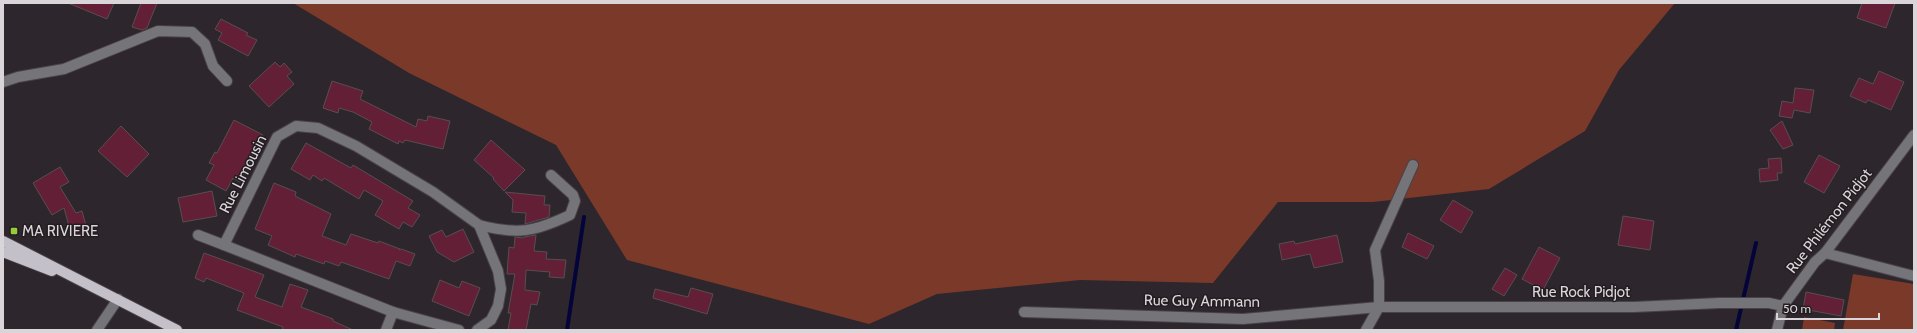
<svg xmlns="http://www.w3.org/2000/svg" width="1917" height="333" font-family="Cabin,sans-serif">
<style>
.green{fill:#7b392a}
.lines{fill:none;stroke-linecap:round;stroke-linejoin:round}
.stream{stroke:#04043a;stroke-width:4}
.building{fill:#631f36;stroke:#584e50}
.minor-casing{stroke:#494248;stroke-width:12}
.major-casing{stroke:#494248;stroke-width:12}
.minor{stroke:#757478;stroke-width:10}
.major{stroke:#c3c0c9;stroke-width:10}
.poi-dot{fill:#96cc39;stroke:#231d22;stroke-width:1.5}
.labels{text-anchor:middle;dominant-baseline:central;stroke-width:3;stroke-linejoin:round;paint-order:stroke}
.street-label{font-size:15px;fill:#dad5d9;stroke:#231d22}
.poi-label{font-size:15px;fill:#dad5d9;stroke:#231d22;text-anchor:start}
</style>
<rect width="100%" height="100%" fill="#2d262c"/>
<!-- green -->
<g class="green">
<polygon points="293,3 1675,3 1619,70 1585,131 1489,189 1373,202 1278,202 1213,283 1080,280 937,294 869,324 627,260 556,145 409,73"/>
<polygon points="1853,274 1914,284 1914,330 1843,330"/>
<polygon points="1804,317 1835,323 1834,330 1802,330"/>
</g>
<g class="lines">
<!-- stream -->
<g class="stream">
<polyline points="567,330 584,217"/>
<polyline points="1736,330 1756,243"/>
</g>
</g>
<!-- building -->
<g class="building">
<polygon points="68,3 114,3 107,19"/>
<polygon points="141,3 157,3 147,28 142,30 132,27"/>
<polygon points="1862,3 1895,3 1886,28 1857,18"/>
<polygon points="221,19 248,33 246,35 257,40 248,56 218,40 222,33 215,29"/>
<polygon points="275,62 280,67 284,63 292,72 287,76 294,84 269,107 249,86"/>
<polygon points="1879,71 1904,82 1891,110 1868,100 1866,103 1850,96 1859,78 1873,84"/>
<polygon points="332,81 363,91 360,99 416,127 418,119 427,121 428,116 450,121 443,149 405,140 403,143 399,141 398,144 369,129 372,122 353,112 339,108 338,113 323,108"/>
<polygon points="1795,88 1814,90 1810,113 1794,110 1792,118 1779,116 1782,101 1793,103"/>
<polygon points="234,120 263,135 240,182 233,178 226,191 206,180 214,165 209,163 215,152 217,153"/>
<polygon points="1782,121 1793,145 1783,149 1770,130"/>
<polygon points="121,126 149,154 127,177 98,151"/>
<polygon points="491,140 525,170 504,191 493,179 494,178 474,160"/>
<polygon points="306,143 351,168 353,165 413,201 408,208 420,215 412,227 403,222 399,229 375,215 383,201 364,190 359,199 324,178 322,181 313,175 310,180 291,169"/>
<polygon points="1819,155 1840,166 1824,193 1804,182"/>
<polygon points="1781,158 1782,173 1777,173 1778,180 1760,182 1759,169 1769,168 1768,159"/>
<polygon points="60,167 69,182 60,187 76,213 82,211 88,233 72,237 64,208 52,215 33,183"/>
<polygon points="274,183 296,192 295,196 331,214 322,236 346,245 351,234 378,243 379,241 400,249 399,250 401,249 415,254 410,266 396,261 389,279 341,262 339,266 325,261 324,264 296,254 295,257 268,245 272,236 255,229"/>
<polygon points="212,191 217,216 183,222 178,198"/>
<polygon points="505,192 545,196 544,205 550,205 549,217 525,224 526,213 512,212 513,200"/>
<polygon points="1453,200 1473,212 1461,233 1440,220"/>
<polygon points="1623,216 1654,221 1650,250 1618,245"/>
<polygon points="463,229 474,252 454,262 437,252 429,236 442,230 446,237"/>
<polygon points="1408,233 1434,246 1427,259 1402,247"/>
<polygon points="536,235 534,251 547,252 546,259 566,260 564,278 549,277 550,272 526,270 525,290 540,292 537,305 531,304 526,330 508,330 511,313 508,313 515,274 507,274 509,247 514,248 515,237 524,238 524,237"/>
<polygon points="1337,235 1343,262 1314,268 1310,254 1282,260 1279,244 1294,241 1295,244"/>
<polygon points="1539,247 1560,258 1543,290 1522,279"/>
<polygon points="204,253 264,275 255,297 282,307 290,284 308,290 301,307 333,319 333,321 353,330 282,330 283,327 237,310 244,293 206,278 204,282 195,278"/>
<polygon points="1505,268 1517,275 1504,296 1492,289"/>
<polygon points="440,280 459,288 462,281 480,288 469,316 432,301"/>
<polygon points="691,288 713,294 707,314 653,298 655,289 688,297"/>
<polygon points="1806,292 1844,300 1841,316 1803,309"/>
</g>
<g class="lines">
<defs>
<g id="minor">
<polyline points="3,82 18,77 64,69 158,31 192,32 205,44 213,66 227,81"/>
<path d="M479 225C518 235 534 232 570 215L575 201 573 195 551 175"/>
<polyline points="198,235 224,245"/>
<polyline points="1825,253 1914,276"/>
<polyline points="1024,312 1243,319 1379,307 1634,307 1719,303 1769,303 1783,306"/>
<polyline points="97,330 118,299"/>
<polyline points="386,330 393,312"/>
<polyline points="459,330 393,312 224,245 277,137 296,126 318,128 356,146 433,192 479,225 498,271 501,289 498,306 491,320 477,330"/>
<polyline points="1366,330 1379,307 1379,281 1375,250 1413,165"/>
<polyline points="1777,330 1783,306 1815,262 1825,253 1914,135"/>
</g>
<g id="major">
<polyline points="3,241 177,330"/>
<polyline points="3,252 52,271"/>
</g>
</defs>
<!-- minor casing -->
<use href="#minor" class="minor-casing"/>
<!-- major casing -->
<use href="#major" class="major-casing"/>
<!-- minor -->
<use href="#minor" class="minor"/>
<!-- major -->
<use href="#major" class="major"/>
</g>
<!-- markers -->
<rect class="poi-dot" x="10" y="227" width="8" height="8" rx="2"/>
<g class="labels">
<!-- street labels -->
<g class="street-label">
<text transform="translate(243 174) rotate(-63)">Rue Limousin</text>
<text transform="translate(1829 221) rotate(-52)">Rue Philémon Pidjot</text>
<text x="1581" y="292">Rue Rock Pidjot</text>
<text transform="translate(1202 301) rotate(1)">Rue Guy Ammann</text>
</g>
<!-- poi labels -->
<g class="poi-label">
<text x="22" y="231">MA RIVIERE</text>
</g>
</g>
<!-- border -->
<rect width="1917" height="333" fill="none" stroke="#dad5d9" stroke-width="8"/>
<!-- scale -->
<path d="M1777 313v6h102v-6" fill="none" stroke="#dad5d9" stroke-width="2"/>
<text x="1783" y="313" font-size="12" fill="#dad5d9" stroke="#231d22" stroke-width="3" paint-order="stroke">50 m</text>
</svg>
